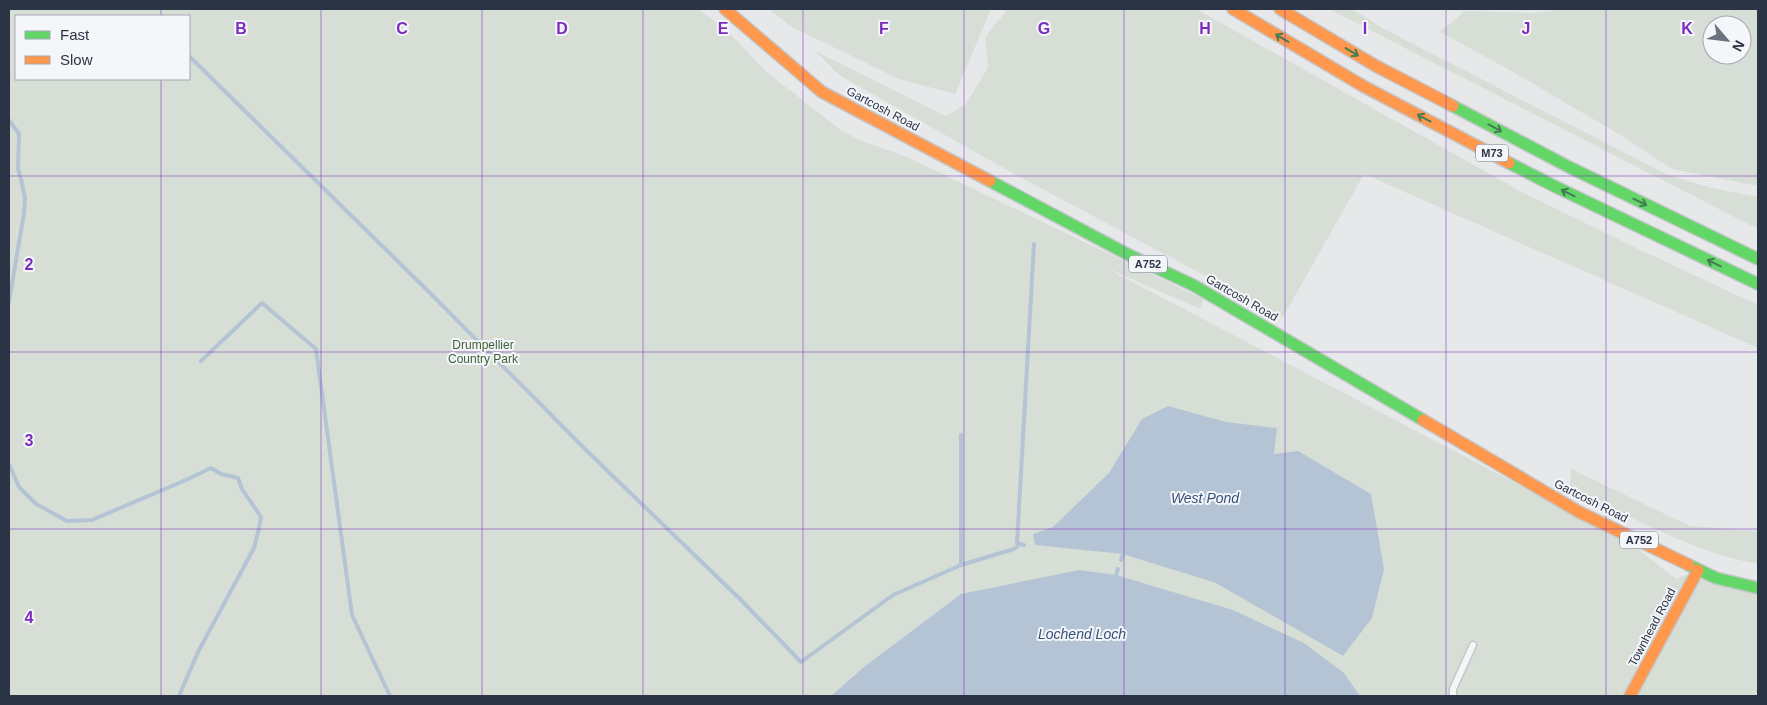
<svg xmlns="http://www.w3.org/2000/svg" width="1767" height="705" font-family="Arial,sans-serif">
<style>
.green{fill:#d6ded6;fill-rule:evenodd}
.water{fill:#b4c4d5}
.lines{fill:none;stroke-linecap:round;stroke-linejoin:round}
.stream{stroke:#b4c4d5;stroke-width:4}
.lane-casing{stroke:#c4c6c8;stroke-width:9}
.fast-casing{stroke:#c4c6c8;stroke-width:14}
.slow-casing{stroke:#c4c6c8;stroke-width:14}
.lane{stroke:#f5f6f7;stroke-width:6}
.fast{stroke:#63d668;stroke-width:11}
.slow{stroke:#ff974d;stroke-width:11}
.oneway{stroke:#447d55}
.grid{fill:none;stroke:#7b2cbf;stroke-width:1;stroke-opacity:0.55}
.labels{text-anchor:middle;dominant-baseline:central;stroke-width:4;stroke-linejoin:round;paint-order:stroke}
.shield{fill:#f4f6f9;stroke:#676e7b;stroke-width:1}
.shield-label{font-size:11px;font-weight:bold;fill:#2b3445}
.street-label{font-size:12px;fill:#2b3445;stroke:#f4f6f9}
.park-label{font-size:12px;fill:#3f6138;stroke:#f4f6f9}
.water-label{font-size:14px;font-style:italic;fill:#34527a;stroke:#f4f6f9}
.grid-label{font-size:16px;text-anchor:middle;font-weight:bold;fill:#7b2cbf;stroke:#f4f6f9;stroke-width:4;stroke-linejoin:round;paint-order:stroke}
</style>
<rect width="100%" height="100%" fill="#e6e8ea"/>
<!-- green -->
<g class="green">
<path d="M9 9H698L724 28 769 74 842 131 862 141 907 157 1203 299 1200 309 1100 265 1633 545 1676 579 1698 570 1758 592V696H9ZM16 16H189V79H16Z"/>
<polygon points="769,9 991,9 955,94 899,79 790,26"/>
<polygon points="1008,9 1196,9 1520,191 1636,248 1758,305 1758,348 1364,174 1283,317 1016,175 839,75 815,51 946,116 966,104 988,68 985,37"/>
<polygon points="1329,9 1352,9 1384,29 1668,175 1708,187 1758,197 1758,229"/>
<path d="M1565 9H1758V186L1672 169 1617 133 1506 68 1440 32 1465 11 1536 13ZM1712 25H1742V55H1712Z"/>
<path d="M1571 469 1690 526 1758 531V564C1692 552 1630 516 1570 487Z"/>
</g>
<!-- water -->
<g class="water">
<polygon points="1168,406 1226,422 1277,428 1274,454 1298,451 1371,494 1384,569 1372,618 1343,656 1216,583 1123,554 1035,545 1033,534 1053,527 1109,473 1142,419"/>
<polygon points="1079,570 1116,575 1233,610 1304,643 1344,673 1360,696 831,696 864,667 961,594"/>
</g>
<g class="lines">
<!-- stream -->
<g class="stream">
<polyline points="189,56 428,291 588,452 741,600 801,662 893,595 961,565"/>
<polyline points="9,120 19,134 18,169 20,176"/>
<polyline points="9,302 24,213 25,199 21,179"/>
<polyline points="201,361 262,303 316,349 352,615 390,696"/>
<polyline points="961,435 961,565 1014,549 1020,544"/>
<polyline points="9,464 19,487 36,504 67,521 92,520 186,480 211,468 221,474 238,478 242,489 261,517 258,533 254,548 198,652 179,696"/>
<polyline points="1024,545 1017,543 1034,244"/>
<polyline points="1121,560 1123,554"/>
<polyline points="1116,575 1118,569"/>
</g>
<defs>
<polyline id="lane" points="1453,696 1453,689 1473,645"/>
<g id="fast">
<polyline points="1453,106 1569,167 1758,259"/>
<polyline points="1509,163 1556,187 1758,284"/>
<polyline points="990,181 1129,255 1193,285 1423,420"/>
<polyline points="1689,565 1716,578 1758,588"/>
</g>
<g id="slow">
<polyline points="725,9 822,92 990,181"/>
<polyline points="1233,9 1363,86 1509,163"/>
<polyline points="1280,9 1376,66 1453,106"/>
<polyline points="1423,420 1579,512 1689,565"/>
<polyline points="1630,696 1698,570"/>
</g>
</defs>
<!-- lane casing -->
<use href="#lane" class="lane-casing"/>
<!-- fast casing -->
<use href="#fast" class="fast-casing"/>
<!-- slow casing -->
<use href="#slow" class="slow-casing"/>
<!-- lane -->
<use href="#lane" class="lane"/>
<!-- fast -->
<use href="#fast" class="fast"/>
<!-- slow -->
<use href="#slow" class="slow"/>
</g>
<!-- one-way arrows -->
<defs><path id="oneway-shaft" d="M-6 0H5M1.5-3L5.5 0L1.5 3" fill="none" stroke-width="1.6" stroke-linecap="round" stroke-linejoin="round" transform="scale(1.25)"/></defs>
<g class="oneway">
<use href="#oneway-shaft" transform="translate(1282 38) rotate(-149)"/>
<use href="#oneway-shaft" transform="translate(1352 52) rotate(31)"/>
<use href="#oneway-shaft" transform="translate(1424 118) rotate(-152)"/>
<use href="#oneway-shaft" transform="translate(1495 128) rotate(28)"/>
<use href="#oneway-shaft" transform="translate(1568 193) rotate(-154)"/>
<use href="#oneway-shaft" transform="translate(1640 202) rotate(26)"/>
<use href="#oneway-shaft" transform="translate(1714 263) rotate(-154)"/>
</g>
<!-- grid -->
<path class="grid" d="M161 9V16M321 9V696M482 9V696M643 9V696M803 9V696M964 9V696M1124 9V696M1285 9V696M1446 9V696M1606 9V696M161 79V696M9 176H1758M9 352H1758M9 529H1758"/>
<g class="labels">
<!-- shield labels -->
<g class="shield">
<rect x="1476" y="144.5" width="32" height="17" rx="4"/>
<rect x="1129" y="255.5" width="38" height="17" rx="4"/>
<rect x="1620" y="531.5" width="38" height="17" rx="4"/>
</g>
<g class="shield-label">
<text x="1492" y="153">M73</text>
<text x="1148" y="264">A752</text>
<text x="1639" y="540">A752</text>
</g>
<!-- street labels -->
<g class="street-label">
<text transform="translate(883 109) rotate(28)">Gartcosh Road</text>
<text transform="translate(1242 298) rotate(30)">Gartcosh Road</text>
<text transform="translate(1591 501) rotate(27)">Gartcosh Road</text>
<text transform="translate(1652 627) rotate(-62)">Townhead Road</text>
</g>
<!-- park labels -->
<g class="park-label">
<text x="483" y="345">Drumpellier<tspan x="483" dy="14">Country Park</tspan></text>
</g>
<!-- water labels -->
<g class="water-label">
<text x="1205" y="498">West Pond</text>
<text x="1082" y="634">Lochend Loch</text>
</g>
</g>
<g class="grid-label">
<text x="241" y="34">B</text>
<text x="402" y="34">C</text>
<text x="562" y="34">D</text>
<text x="723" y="34">E</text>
<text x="884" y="34">F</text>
<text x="1044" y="34">G</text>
<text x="1205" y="34">H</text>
<text x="1365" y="34">I</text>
<text x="1526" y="34">J</text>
<text x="1687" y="34">K</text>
<text x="29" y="270">2</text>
<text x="29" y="446">3</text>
<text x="29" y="623">4</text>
</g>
<!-- border -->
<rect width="1767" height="705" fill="none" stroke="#2b3445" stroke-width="20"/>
<!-- legend -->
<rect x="15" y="15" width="175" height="65" fill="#f4f6f9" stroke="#a4a8b1"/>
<rect x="25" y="31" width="25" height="8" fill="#63d668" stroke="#a4a8b1"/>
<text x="60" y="40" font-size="15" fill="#2b3445">Fast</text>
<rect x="25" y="56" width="25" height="8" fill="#ff974d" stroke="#a4a8b1"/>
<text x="60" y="65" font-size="15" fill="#2b3445">Slow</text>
<!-- north arrow -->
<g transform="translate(1727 40) rotate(118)"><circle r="24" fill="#f4f6f9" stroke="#a4a8b1"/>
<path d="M0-4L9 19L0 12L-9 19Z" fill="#6c737f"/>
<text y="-8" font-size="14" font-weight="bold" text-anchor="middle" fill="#2b3445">N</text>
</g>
</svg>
